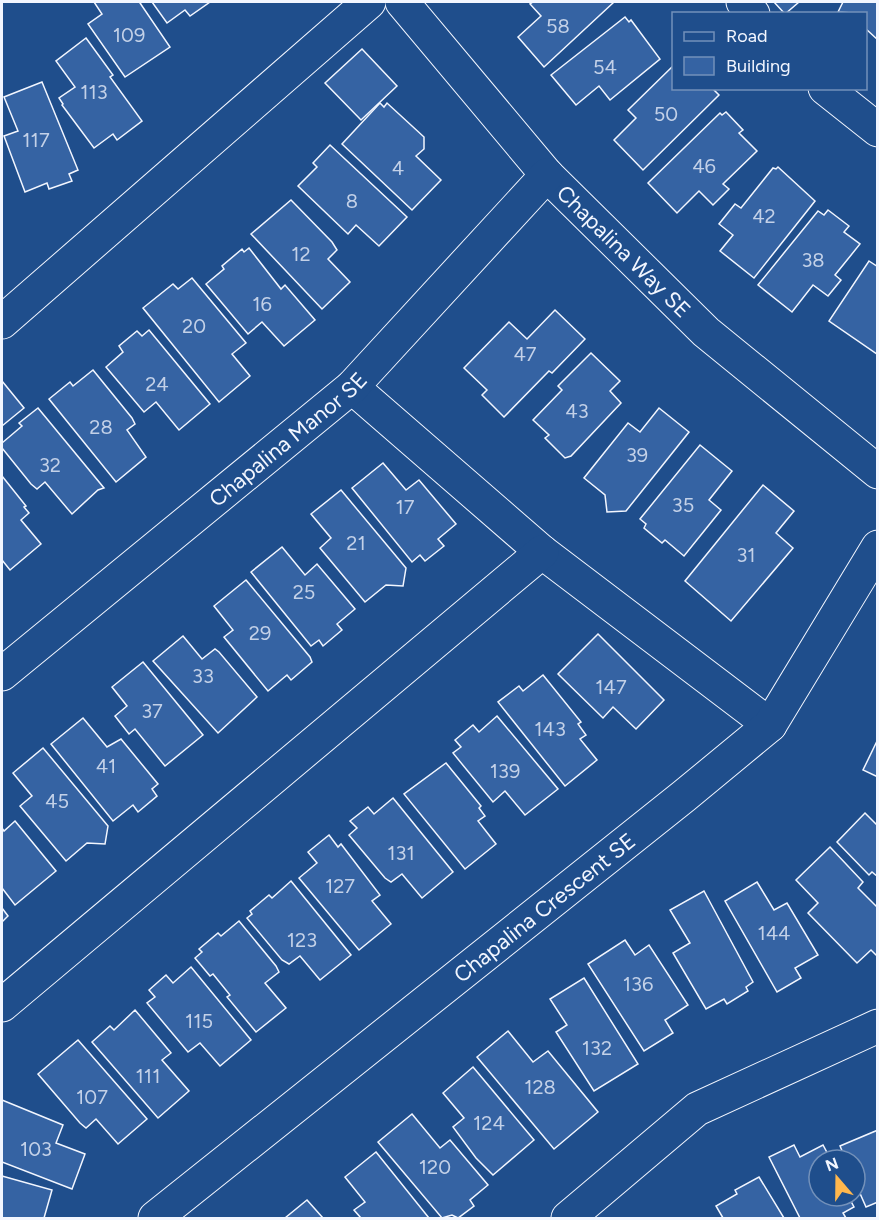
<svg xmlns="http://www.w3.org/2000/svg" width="879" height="1220" font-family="Figtree,sans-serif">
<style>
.building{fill:#3563a3;stroke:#f2f6ff;stroke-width:1.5}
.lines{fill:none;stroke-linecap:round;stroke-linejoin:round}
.minor-casing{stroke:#f2f6ff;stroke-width:35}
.minor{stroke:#1f4e8c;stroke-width:33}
.labels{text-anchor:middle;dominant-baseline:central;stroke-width:4.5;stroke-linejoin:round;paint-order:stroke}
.number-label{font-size:20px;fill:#c3d1e8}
.street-label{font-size:22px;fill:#f2f6ff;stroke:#1f4e8c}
</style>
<rect width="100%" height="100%" fill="#1f4e8c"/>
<!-- building -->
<g class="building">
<polygon points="94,2 142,2 140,3 170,47 125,77 88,24 102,14"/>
<polygon points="152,2 210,2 190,16 185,10 167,23"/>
<polygon points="533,2 614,2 544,67 518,37 541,16 530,4"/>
<polygon points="774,2 799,2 785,14"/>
<polygon points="843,2 878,2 878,40 866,29 866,14 838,12"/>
<polygon points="625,17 629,22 631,20 660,59 610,100 599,86 576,105 551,75"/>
<polygon points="86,38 113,75 110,77 142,121 117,140 113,134 94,148 62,105 63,104 59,98 75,87 56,61"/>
<polygon points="362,49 397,86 361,120 325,83"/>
<polygon points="674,65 674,88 712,88 719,95 643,170 614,140 636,118 628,110"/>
<polygon points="42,82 78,170 69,174 72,181 49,189 47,183 25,192 4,136 18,131 4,97"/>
<polygon points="380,103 384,107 387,103 424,137 424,149 416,156 441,180 412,210 342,144"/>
<polygon points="726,112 743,130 739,133 757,151 723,184 729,189 713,205 699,191 677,213 648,183 720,113 722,115"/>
<polygon points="330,145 407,217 379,246 356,225 348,234 298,186 317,167 313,163"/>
<polygon points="778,167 815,201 754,278 720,251 733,235 719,224 735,204 741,208 773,168 776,169"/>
<polygon points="291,200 332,242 337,250 328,259 350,282 322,309 251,234"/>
<polygon points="828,210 849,226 844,232 860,244 835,275 841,280 828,296 813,285 792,312 758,285 818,211 824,215"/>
<polygon points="249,248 281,289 285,285 315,320 284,346 262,322 248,334 206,284 224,269 222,266 242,249 244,252"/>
<polygon points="869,261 878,267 877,354 829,321"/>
<polygon points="192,278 246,343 232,354 250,376 219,402 143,308 173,284 178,289"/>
<polygon points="555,310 585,339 552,373 549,371 504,417 482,395 487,390 464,368 509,322 527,339"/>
<polygon points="149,330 210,404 179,430 156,402 144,412 106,367 123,352 119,346 137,331 142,336"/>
<polygon points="591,353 620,381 610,391 621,403 571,456 565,458 545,438 549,435 533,420 562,390 558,386"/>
<polygon points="93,370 132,418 135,424 127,430 146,457 116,482 49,399 70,382 73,386"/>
<polygon points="2,381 24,408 2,426"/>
<polygon points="38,408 104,488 98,490 72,514 45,482 37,489 31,484 2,448 2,443 22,426 19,423"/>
<polygon points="659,408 689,432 626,511 607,512 605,495 584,478 628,423 640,432"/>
<polygon points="700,445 732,471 709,500 721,510 684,556 665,540 662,543 644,528 646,524 640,519"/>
<polygon points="383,463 406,490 419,480 456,524 438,539 444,546 425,561 420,555 412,562 352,488"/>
<polygon points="2,476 26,506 24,507 29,513 21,520 41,544 10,570 2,560"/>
<polygon points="763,485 794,511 776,533 793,548 731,621 685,581"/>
<polygon points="341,490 406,568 403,586 386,585 365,602 320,548 331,538 311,514"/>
<polygon points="282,547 305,575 317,564 355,609 337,624 342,630 323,646 319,640 311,646 251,572"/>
<polygon points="246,580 310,657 312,662 291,680 287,675 268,691 224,637 233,630 214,606"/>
<polygon points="598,634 664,700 636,729 613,707 603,718 558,674"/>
<polygon points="183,636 202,659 215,649 219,652 257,697 218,733 153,661"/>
<polygon points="143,662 203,735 165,766 135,729 129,734 115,716 127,706 112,687"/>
<polygon points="543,675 581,722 578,724 586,735 580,739 597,760 565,786 498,702 519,686 523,691"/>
<polygon points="497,716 558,789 525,815 505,791 493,802 453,753 461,747 455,740 473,725 479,732"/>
<polygon points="83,718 107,747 121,739 158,784 152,789 157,796 138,812 133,805 113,821 51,744"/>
<polygon points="878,739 878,777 863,770"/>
<polygon points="43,748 108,826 105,844 87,843 66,861 20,806 32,796 13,773"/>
<polygon points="446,763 481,806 479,808 485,816 478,821 496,844 465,869 404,794"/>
<polygon points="393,798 453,872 422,898 402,874 391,882 385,878 349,835 357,828 350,821 368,807 374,814"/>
<polygon points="865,813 878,826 878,877 872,872 869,875 837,842"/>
<polygon points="15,821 56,871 15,905 2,888 2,828 4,831"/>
<polygon points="329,835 338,847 341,844 380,895 372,901 391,924 359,950 299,878 317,863 308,852"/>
<polygon points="830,847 863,882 858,888 878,908 878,957 871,950 857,963 808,913 818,903 796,880"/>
<polygon points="291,881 351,955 320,980 300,956 289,964 282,960 247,918 252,914 250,911 269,895 272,898"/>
<polygon points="757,882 774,910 787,903 818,955 795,968 801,978 777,992 725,901"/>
<polygon points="704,891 753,982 746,987 748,991 727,1004 724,999 706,1009 673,953 690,943 670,910"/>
<polygon points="2,908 8,916 2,922"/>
<polygon points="239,921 276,966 279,972 265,983 286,1008 256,1032 227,997 230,995 213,974 210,976 195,958 202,952 199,949 218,933 221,936"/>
<polygon points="625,940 635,955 649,945 688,1005 665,1020 673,1033 644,1051 588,964"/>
<polygon points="191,967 251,1040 220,1066 200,1043 188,1052 147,1003 155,997 149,990 166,975 173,983"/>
<polygon points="584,978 638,1064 594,1091 556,1032 567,1025 550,999"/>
<polygon points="135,1010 171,1053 162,1060 189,1091 158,1118 92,1042 110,1026 114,1030"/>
<polygon points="508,1031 533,1062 548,1051 598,1112 554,1149 477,1057"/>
<polygon points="78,1040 147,1119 118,1144 96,1119 86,1128 80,1123 38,1074"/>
<polygon points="473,1067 534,1140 493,1175 476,1158 453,1127 464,1118 443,1093"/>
<polygon points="2,1100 63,1125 56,1143 85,1154 72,1189 2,1162"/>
<polygon points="412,1114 440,1148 450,1140 488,1185 470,1200 474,1206 458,1218 452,1215 442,1218 378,1142"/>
<polygon points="878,1130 878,1202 866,1207 855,1182 855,1160 846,1160 840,1146"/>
<polygon points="794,1145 800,1157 823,1145 831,1160 819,1160 819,1196 848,1196 854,1207 843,1213 846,1218 800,1218 769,1157"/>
<polygon points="376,1152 429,1218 361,1218 354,1210 365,1202 345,1177"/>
<polygon points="2,1176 52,1190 44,1218 2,1218"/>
<polygon points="759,1177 784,1218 723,1218 716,1206 737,1194 735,1190"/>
<polygon points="307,1200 323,1218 285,1218"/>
</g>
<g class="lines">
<defs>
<g id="minor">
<path id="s1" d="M402 2 547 175 706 332 878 472"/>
<polyline points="743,2 753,14"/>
<polyline points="825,88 878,130"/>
<polyline points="2,322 369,2"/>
<polyline points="352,387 542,552 770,725"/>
<path id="s2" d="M2 674 352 387 547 175"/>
<polyline points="2,1005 542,552"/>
<path id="s3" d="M155 1218 684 796 770 725 878 547"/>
<polyline points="568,1218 697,1109 878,1026"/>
</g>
</defs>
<!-- minor casing -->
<use href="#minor" class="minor-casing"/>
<!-- minor -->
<use href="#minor" class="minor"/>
</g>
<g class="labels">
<!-- number labels -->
<g class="number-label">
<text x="558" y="26">58</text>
<text x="129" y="35">109</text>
<text x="605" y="67">54</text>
<text x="94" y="92">113</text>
<text x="666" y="114">50</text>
<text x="36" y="140">117</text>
<text x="704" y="166">46</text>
<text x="398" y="168">4</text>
<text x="352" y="201">8</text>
<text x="764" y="216">42</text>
<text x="301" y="254">12</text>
<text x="813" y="260">38</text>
<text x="262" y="304">16</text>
<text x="194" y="326">20</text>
<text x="525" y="354">47</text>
<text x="157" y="384">24</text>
<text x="577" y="411">43</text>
<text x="101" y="427">28</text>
<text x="637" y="455">39</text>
<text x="50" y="465">32</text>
<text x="683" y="505">35</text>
<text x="405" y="507">17</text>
<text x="356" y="543">21</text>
<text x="746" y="555">31</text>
<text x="304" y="592">25</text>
<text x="260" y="633">29</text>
<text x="203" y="676">33</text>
<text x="611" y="687">147</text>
<text x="152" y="711">37</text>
<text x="550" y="729">143</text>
<text x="106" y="766">41</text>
<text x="505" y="771">139</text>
<text x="57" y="801">45</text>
<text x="401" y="853">131</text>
<text x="340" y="886">127</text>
<text x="774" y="933">144</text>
<text x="302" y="940">123</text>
<text x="638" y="984">136</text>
<text x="199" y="1021">115</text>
<text x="597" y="1048">132</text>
<text x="148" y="1076">111</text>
<text x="540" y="1087">128</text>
<text x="92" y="1097">107</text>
<text x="489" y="1123">124</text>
<text x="36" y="1149">103</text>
<text x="435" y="1167">120</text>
</g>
<!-- street labels -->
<g class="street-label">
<text stroke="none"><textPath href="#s1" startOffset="334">Chapalina Way SE</textPath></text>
<text stroke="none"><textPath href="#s2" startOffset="370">Chapalina Manor SE</textPath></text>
<text stroke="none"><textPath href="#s3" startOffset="498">Chapalina Crescent SE</textPath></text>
</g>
</g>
<!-- border -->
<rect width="879" height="1220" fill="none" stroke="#f2f6ff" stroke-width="6"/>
<!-- legend -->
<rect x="672" y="12" width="195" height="78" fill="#1f4e8c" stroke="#7391ba" stroke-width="1.5"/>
<rect x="684" y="32" width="30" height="9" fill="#1f4e8c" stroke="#7391ba" stroke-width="1.5"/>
<text x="726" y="42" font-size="18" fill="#f2f6ff">Road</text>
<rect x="684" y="57" width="30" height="18" fill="#3563a3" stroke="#7391ba" stroke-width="1.5"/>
<text x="726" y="72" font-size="18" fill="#f2f6ff">Building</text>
<!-- north arrow -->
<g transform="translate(837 1178) rotate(340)"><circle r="28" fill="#1f4e8c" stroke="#7391ba" stroke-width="1.5"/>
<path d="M0-4.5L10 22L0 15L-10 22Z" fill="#ffb74d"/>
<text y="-9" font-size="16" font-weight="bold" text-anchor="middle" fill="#f2f6ff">N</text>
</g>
</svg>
